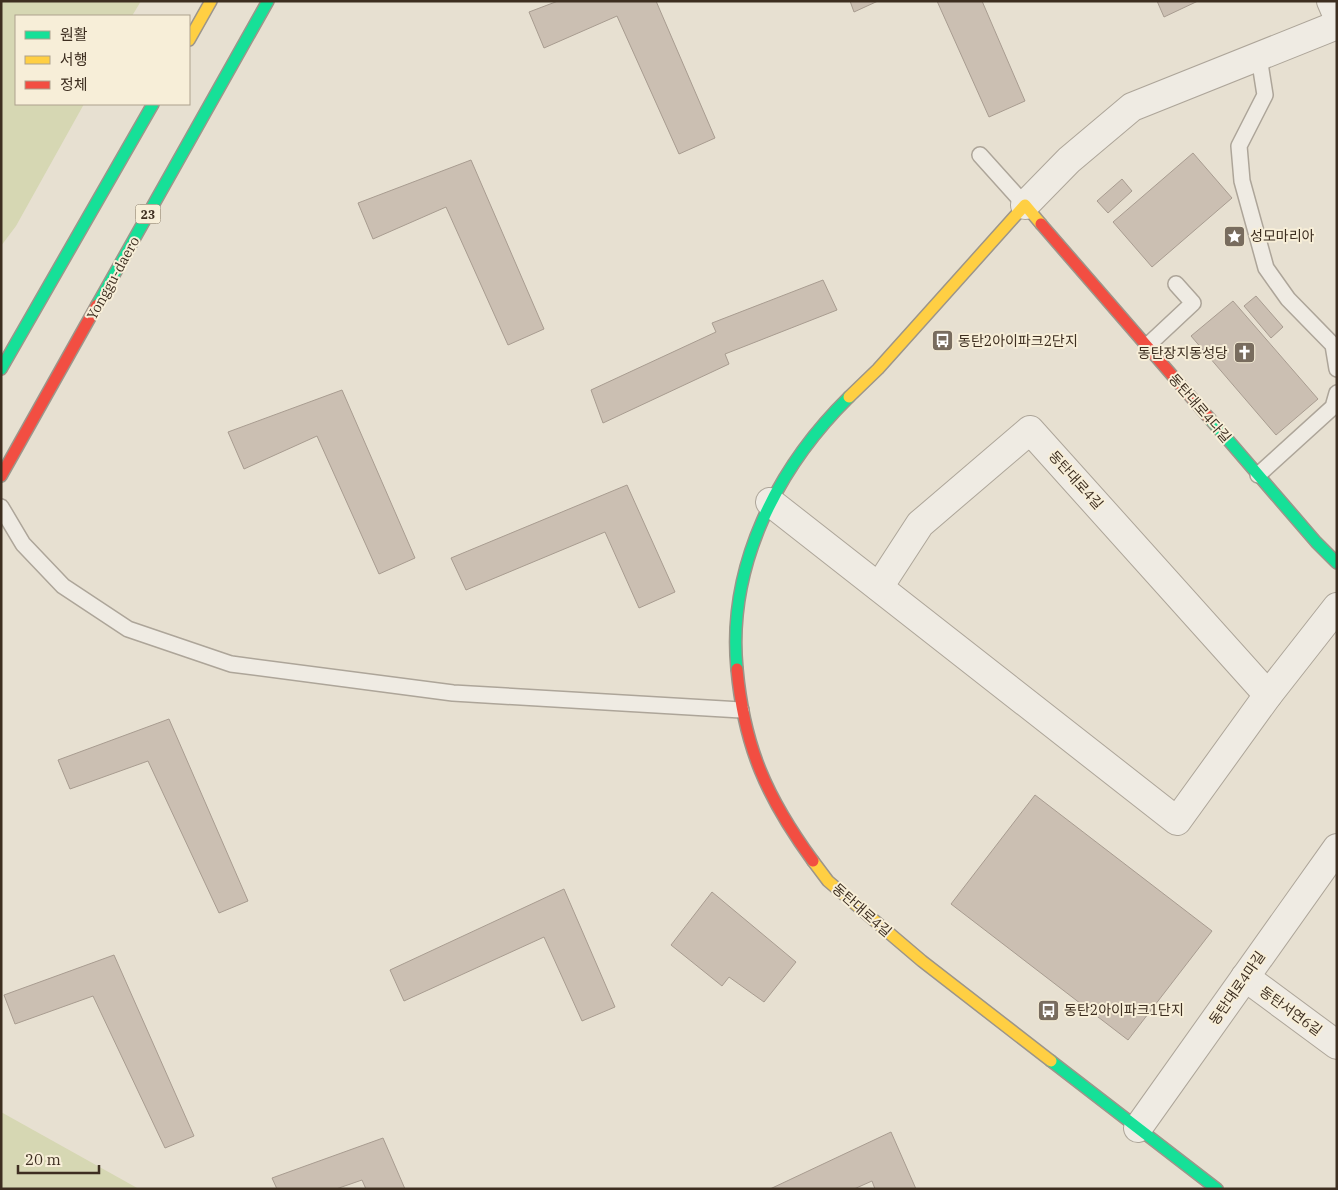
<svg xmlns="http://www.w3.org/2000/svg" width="1338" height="1190" font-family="'IBM Plex Serif','Noto Sans KR',serif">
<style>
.green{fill:#d6d7b3}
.building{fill:#cbbfb2;stroke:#a89c90}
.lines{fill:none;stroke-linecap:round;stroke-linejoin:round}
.lane-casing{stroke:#ada599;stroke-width:18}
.street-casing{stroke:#ada599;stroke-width:30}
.fast-casing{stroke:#9c958a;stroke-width:14}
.slow-casing{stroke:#9c958a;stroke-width:14}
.jam-casing{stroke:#9c958a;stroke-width:14}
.lane{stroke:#efebe3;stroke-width:15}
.street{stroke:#efebe3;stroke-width:28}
.fast{stroke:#16e098;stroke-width:11}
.slow{stroke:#ffcf43;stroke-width:11}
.jam{stroke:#f24e42;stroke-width:11}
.labels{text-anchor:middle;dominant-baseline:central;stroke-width:4;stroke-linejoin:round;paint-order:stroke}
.shield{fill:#f7eed8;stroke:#756857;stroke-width:1}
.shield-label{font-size:12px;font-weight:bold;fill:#3d2e20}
.poi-label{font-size:14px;fill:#3d2e20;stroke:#f7eed8;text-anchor:start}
.street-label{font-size:14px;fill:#3d2e20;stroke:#f7eed8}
</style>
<rect width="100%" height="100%" fill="#e7e0d1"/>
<!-- green -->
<g class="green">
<polygon points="1,1 141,1 132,16 16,16 16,104 84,104 16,226 1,246"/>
<polygon points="1,1112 139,1189 1,1189"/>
</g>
<!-- building -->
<g class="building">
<polygon points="558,1 656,1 715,138 679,154 617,16 544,48 529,12"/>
<polygon points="850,1 878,1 854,12"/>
<polygon points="937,1 982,1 1025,101 989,117"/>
<polygon points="1157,1 1198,1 1164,17"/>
<polygon points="1193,153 1232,198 1152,267 1113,222"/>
<polygon points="471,160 544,329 508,345 446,207 373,239 358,203"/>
<polygon points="1122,179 1132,191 1108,213 1097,201"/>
<polygon points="823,280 837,310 725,354 729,364 603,423 591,390 716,332 712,323"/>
<polygon points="1256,296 1283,327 1271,338 1244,306"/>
<polygon points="1233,301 1318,399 1276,435 1191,336"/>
<polygon points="342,390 415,558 379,574 317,436 244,469 228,432"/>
<polygon points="627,485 675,592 639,608 605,532 466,590 451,558"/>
<polygon points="169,719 248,901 219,913 148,761 70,789 58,760"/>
<polygon points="1035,795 1212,931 1128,1040 951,904"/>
<polygon points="564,889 615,1007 582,1021 544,937 404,1001 390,970"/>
<polygon points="712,892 796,962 764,1002 729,977 722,986 671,945"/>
<polygon points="114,955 194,1136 165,1148 93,996 15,1024 4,995"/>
<polygon points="891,1132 916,1189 875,1189 872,1181 854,1189 770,1189"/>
<polygon points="383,1138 405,1189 366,1189 362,1180 336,1189 277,1189 272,1178"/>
</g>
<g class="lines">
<defs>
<g id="lane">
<polyline points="1259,57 1265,95 1239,146 1242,181 1266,268 1288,299 1333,345 1337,369"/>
<polyline points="980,155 1025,205"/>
<polyline points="1147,346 1193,303 1176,284"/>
<polyline points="1258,475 1333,407 1337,393"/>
<polyline points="1,507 23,544 63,586 128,629 231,664 453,693 741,710"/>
</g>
<g id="street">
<polyline points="1331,1 1337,15"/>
<polyline points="1025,205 1069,160 1132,107 1337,25"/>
<polyline points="770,502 1177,821 1268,695 1337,607"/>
<polyline points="879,587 920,524 1030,430 1268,695"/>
<polyline points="1245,977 1337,1045"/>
<polyline points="1138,1128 1337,848"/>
</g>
<g id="fast">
<polyline points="97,305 268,1"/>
<polyline points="1,369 153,104"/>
<polyline points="1210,419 1316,542 1337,563"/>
<path d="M737 669C727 566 777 468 849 397"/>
<polyline points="1051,1061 1217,1189"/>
</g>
<g id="slow">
<polyline points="189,40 211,1"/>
<polyline points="849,397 878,369 1025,205 1041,224"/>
<polyline points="813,861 828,881 922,961 1051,1061"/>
</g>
<g id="jam">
<polyline points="1041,224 1210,419"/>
<polyline points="1,476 97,305"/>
<path d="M737 669C744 747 767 798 813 861"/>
</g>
</defs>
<!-- lane casing -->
<use href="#lane" class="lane-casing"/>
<!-- street casing -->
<use href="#street" class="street-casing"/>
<!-- fast casing -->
<use href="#fast" class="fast-casing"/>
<!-- slow casing -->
<use href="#slow" class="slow-casing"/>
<!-- jam casing -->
<use href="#jam" class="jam-casing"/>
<!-- lane -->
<use href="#lane" class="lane"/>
<!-- street -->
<use href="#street" class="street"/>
<!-- fast -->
<use href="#fast" class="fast"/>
<!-- slow -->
<use href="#slow" class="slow"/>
<!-- jam -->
<use href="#jam" class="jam"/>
</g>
<!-- icons -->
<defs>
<symbol id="sight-square" viewBox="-11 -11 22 22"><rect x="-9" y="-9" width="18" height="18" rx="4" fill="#786c5e" stroke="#f7eed8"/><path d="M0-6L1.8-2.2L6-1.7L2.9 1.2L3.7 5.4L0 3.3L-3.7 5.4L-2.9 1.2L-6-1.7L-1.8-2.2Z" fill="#fff"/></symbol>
<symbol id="bus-square" viewBox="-11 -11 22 22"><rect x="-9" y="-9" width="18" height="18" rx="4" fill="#786c5e" stroke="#f7eed8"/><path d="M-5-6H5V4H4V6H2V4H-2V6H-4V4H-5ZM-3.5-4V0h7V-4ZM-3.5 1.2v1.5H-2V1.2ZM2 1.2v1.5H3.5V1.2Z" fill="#fff"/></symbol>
<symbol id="church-square" viewBox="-11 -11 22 22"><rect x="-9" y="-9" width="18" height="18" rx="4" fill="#786c5e" stroke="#f7eed8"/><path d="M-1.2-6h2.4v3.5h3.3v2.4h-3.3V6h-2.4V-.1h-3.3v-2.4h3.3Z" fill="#fff"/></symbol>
</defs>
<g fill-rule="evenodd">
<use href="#sight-square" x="1222" y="224" width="25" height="25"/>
<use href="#bus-square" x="930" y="328" width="25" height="25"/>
<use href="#church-square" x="1232" y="340" width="25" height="25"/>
<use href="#bus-square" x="1036" y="998" width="25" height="25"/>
</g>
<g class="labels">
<!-- shield labels -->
<rect class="shield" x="135.5" y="204.5" width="25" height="19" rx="4"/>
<g class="shield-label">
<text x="148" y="214">23</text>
</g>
<!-- poi labels -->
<g class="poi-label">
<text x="1250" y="236">성모마리아</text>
<text x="958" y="341">동탄2아이파크2단지</text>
<text x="1228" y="353" text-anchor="end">동탄장지동성당</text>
<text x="1064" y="1010">동탄2아이파크1단지</text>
</g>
<!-- street labels -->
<g class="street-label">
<text transform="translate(113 278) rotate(-61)">Yonggu-daero</text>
<text transform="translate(1200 408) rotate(49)">동탄대로4다길</text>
<text transform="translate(1076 480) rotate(48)">동탄대로4길</text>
<text transform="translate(862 910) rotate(41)">동탄대로4길</text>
<text transform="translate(1237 988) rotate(-55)">동탄대로4마길</text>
<text transform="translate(1291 1011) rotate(36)">동탄서연6길</text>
</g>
</g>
<!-- border -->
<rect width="1338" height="1190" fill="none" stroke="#3d2e20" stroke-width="5"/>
<!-- legend -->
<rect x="15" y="15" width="175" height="90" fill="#f7eed8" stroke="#ada18e"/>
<rect x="25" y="31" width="25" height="8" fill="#16e098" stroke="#ada18e"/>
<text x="60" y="40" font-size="15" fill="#3d2e20">원활</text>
<rect x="25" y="56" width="25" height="8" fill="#ffcf43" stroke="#ada18e"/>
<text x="60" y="65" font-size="15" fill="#3d2e20">서행</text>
<rect x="25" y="81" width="25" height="8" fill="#f24e42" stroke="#ada18e"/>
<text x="60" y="90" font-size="15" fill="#3d2e20">정체</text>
<!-- scale -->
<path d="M18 1165v8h81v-8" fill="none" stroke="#3d2e20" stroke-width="2.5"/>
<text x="25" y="1165" font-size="15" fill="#3d2e20" stroke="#f7eed8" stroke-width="4" paint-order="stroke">20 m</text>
</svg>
